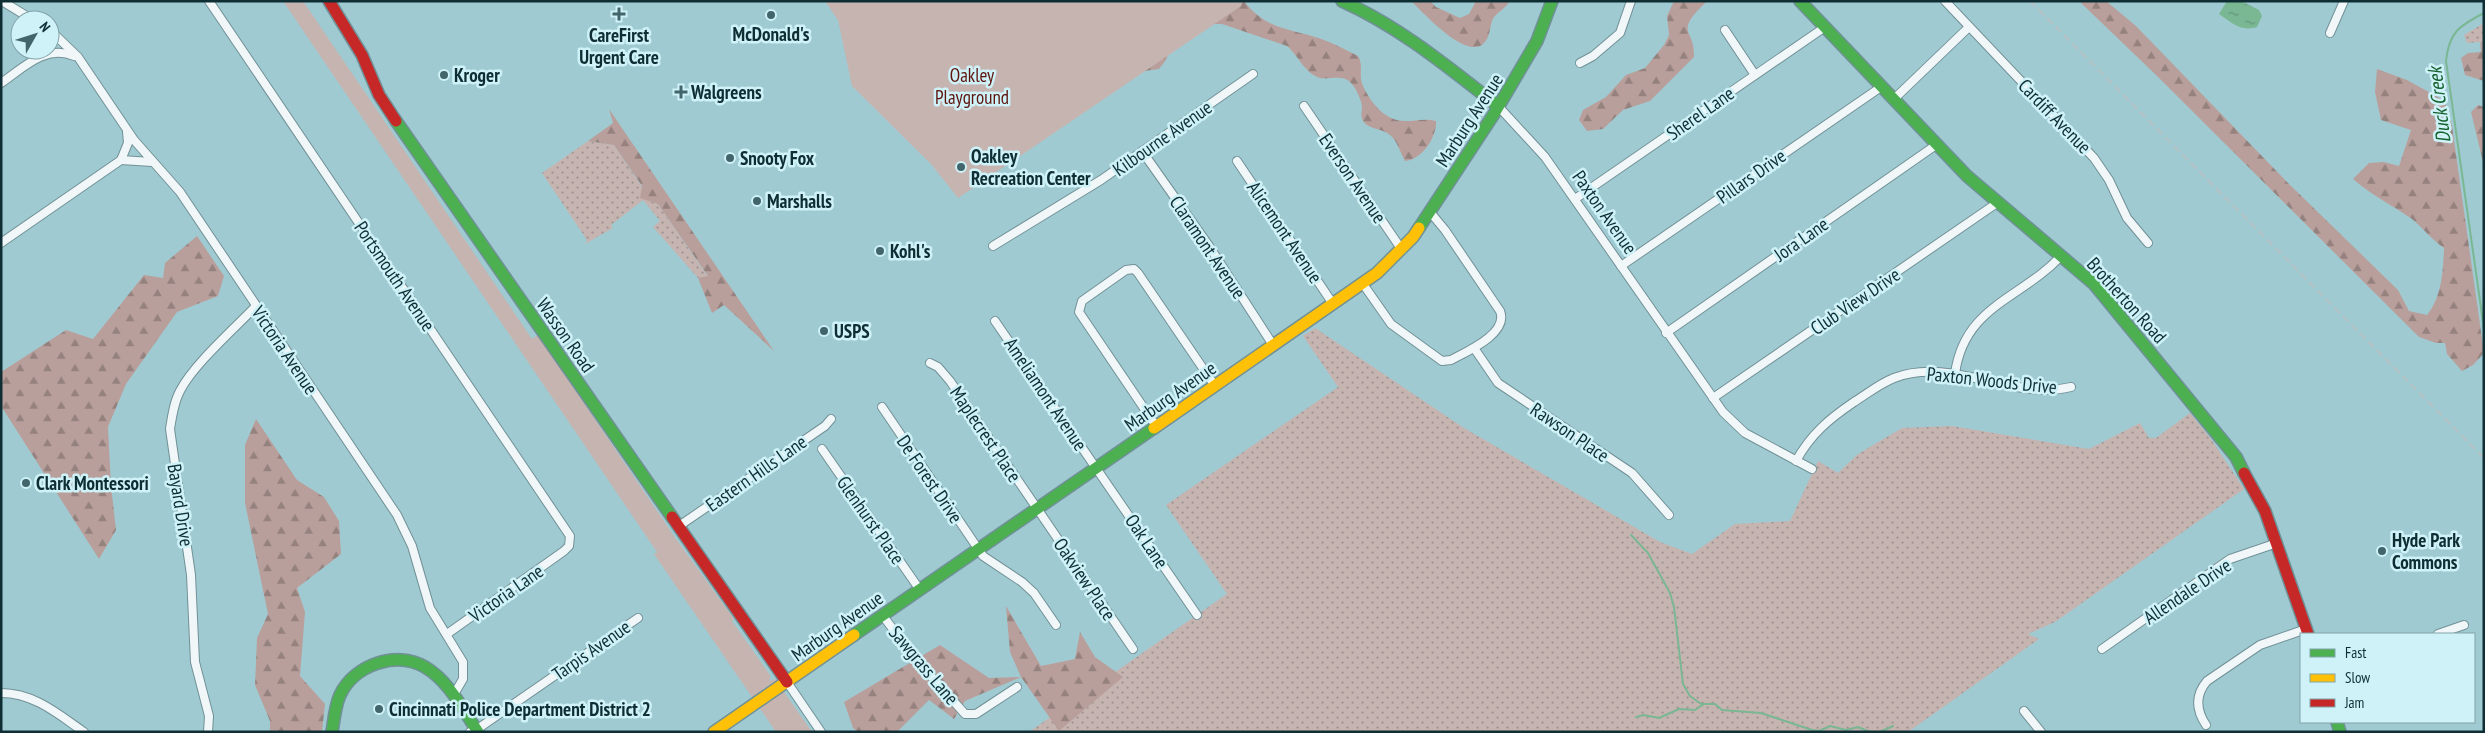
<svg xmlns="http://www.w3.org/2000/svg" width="2485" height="733" font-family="'PT Sans Narrow',sans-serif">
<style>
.grass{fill:url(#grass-dots)}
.forest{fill:url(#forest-firs)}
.green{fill:#c6b4b1}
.water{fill:url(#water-ripples)}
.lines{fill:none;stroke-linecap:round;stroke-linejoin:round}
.stream{stroke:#7ab793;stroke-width:2}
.street-casing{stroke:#709197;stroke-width:10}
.fast-casing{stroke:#709197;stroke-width:14}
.slow-casing{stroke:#709197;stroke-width:14}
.jam-casing{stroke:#709197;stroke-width:14}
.street{stroke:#f1f7f8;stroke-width:8}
.fast{stroke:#4caf50;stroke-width:11}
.slow{stroke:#ffc107;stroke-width:11}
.jam{stroke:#c62828;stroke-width:11}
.rail{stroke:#b4c1c3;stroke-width:2;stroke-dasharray:8 4;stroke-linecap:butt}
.poi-dot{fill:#41656b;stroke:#cef2f8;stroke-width:2}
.labels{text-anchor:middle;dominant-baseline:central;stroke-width:5;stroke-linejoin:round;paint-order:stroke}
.poi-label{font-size:19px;font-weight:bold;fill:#0e2e34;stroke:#cef2f8;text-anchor:start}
.park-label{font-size:19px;fill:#5e130b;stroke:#cef2f8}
.street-label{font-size:19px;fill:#0e2e34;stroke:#cef2f8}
.water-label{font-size:20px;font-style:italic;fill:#15612e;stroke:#cef2f8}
</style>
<defs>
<pattern id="grass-dots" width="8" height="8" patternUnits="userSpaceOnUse" patternTransform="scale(1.25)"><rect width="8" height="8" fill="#c6b4b1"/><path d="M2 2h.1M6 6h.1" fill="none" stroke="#9f9391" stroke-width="1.8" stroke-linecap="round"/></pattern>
<pattern id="forest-firs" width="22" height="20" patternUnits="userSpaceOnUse" patternTransform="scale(1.25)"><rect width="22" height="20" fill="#b99f9b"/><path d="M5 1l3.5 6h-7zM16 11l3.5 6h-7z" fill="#95827f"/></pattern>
<pattern id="water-ripples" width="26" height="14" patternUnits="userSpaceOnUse" patternTransform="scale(1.25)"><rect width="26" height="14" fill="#7ab793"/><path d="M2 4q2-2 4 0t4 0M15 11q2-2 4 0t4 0" fill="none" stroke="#629579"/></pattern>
</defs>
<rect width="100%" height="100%" fill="#a0cad1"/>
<!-- grass -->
<g class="grass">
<polygon points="2484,23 2484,46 2480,42 2467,43 2464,35"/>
<polygon points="588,141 614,145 642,187 658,204 708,277 698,278 653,227 660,221 643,200 611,225 613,228 585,244 587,240 542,173"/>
<polygon points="1315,328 1464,428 1660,542 1692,554 1735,524 1790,521 1818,461 1838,473 1858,454 1902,428 1952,426 2089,449 2140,423 2149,438 2156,438 2190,413 2211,439 2244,489 2055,622 2028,634 2039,639 1908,732 1029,732 1227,594 1166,505 1338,387 1303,336"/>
</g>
<!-- forest -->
<g class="forest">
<path d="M1197 1H1244C1265 28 1285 28 1315 37 1330 41 1344 49 1358 56 1364 65 1358 76 1363 86 1371 103 1385 121 1405 121 1416 121 1425 118 1436 121 1437 137 1422 160 1405 161 1400 152 1398 142 1390 135 1382 128 1369 130 1363 121 1360 116 1362 111 1362 106 1361 99 1355 86 1350 82 1342 74 1329 80 1320 78 1305 74 1298 55 1287 46L1222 24H1210L1173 42 1166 60 1159 69 1136 72Z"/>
<path d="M1411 1H1430L1436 7 1460 18 1469 14 1476 1H1510C1506 8 1499 11 1494 17 1489 25 1491 35 1485 42 1468 63 1424 13 1411 1Z"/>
<path d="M1674 1H1707C1699 10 1683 22 1689 34 1693 43 1694 47 1694 57L1650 101 1623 110 1603 129 1587 131 1579 120 1583 110 1606 97 1626 75 1645 68 1664 45 1669 35 1667 16Z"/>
<path d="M2079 1H2106L2136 26 2288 183 2398 290 2409 311 2427 315C2442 297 2443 271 2444 248 2432 240 2423 228 2412 219 2392 205 2371 195 2353 179L2369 163 2384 162 2399 166 2411 130 2381 120 2375 92 2377 69 2407 80 2445 101 2452 126 2484 353 2473 365 2462 371 2447 354 2445 343H2436L2419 337 2156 75Z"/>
<polygon points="2480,42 2484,46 2484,81 2465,75 2461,58 2468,53 2481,52"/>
<polygon points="2478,105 2484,107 2484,166 2471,112"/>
<polygon points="609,109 774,351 724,305 712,313 698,278 708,276 658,204 640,198 642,186 614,145 588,141 613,123"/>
<polygon points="197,236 224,276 218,296 177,312 126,384 108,427 111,486 116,530 99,559 1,406 1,372 66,330 93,339 144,275 163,278 165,263"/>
<polygon points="256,419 297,480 324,497 339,521 341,554 297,588 305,612 300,676 325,704 322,732 270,732 270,721 255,685 257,638 268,614 245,503 245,445"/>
<polygon points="1006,606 1041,666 1075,659 1080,632 1095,657 1123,677 1059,731 1021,677 965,701 954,719 929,700 897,732 858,732 853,728 844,702 940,645 989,678 1021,677 1010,652"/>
</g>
<!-- green -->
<g class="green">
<polygon points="283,1 303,1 532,339 538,335 676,539 734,619 732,621 770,675 770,681 775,679 812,732 776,732 654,554 657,552"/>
<polygon points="825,1 1242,1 1241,6 958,198 931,164 852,86 838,20"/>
</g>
<!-- water -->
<path class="water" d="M2227 1H2241L2259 10 2262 16 2257 27C2241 32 2232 23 2219 14Z"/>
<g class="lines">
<!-- stream -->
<g class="stream">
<path d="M2484 13C2459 26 2449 32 2446 61L2484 329"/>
<polyline points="1631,535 1648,553 1670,593 1674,607 1683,684 1690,696 1701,704 1715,704 1722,710 1761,713 1812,730 1819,731 1830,726 1846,730 1858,727 1870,732"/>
<polyline points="1636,717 1644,715 1659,718 1679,709 1695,710 1704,704"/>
<polyline points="1880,732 1893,726"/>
</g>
<defs>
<g id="street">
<polyline points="2,1 33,20"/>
<polyline points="209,1 570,536 569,546 564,551 447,634"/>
<polyline points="1945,1 2094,158 2109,180 2127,218 2148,243"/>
<polyline points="50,30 78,57 134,140 180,192 397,515 412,546 430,608 463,662 463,679 453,696"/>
<polyline points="1725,30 1755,75"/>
<polyline points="2330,33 2344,1"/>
<polyline points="1580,63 1593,56 1620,33 1631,1"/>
<path d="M1 83C23 68 46 44 74 56"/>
<polyline points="1894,99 1969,27"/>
<polyline points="1304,106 1402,250"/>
<polyline points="1498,106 1545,157 1723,412 1745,433 1812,469"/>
<polyline points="1142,151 1209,246 1273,345"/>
<polyline points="121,160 152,162"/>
<polyline points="1237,161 1333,304"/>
<polyline points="1575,199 1825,27"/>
<polyline points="1,243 121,160 128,143 127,132"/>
<polyline points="993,246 1101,180 1253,74"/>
<polyline points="1621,266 1881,87"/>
<path d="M1363 284 1391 324 1442 361 1451 360C1468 351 1509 333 1500 311L1445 230 1430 212"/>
<polyline points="995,321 1197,615"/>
<polyline points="1666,333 1936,145"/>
<polyline points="1474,348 1498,383 1632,473 1669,515"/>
<polyline points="930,363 938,367 950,381 1133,649"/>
<path d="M1955 374C1964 306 2021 299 2061 256"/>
<polyline points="1713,398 1997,203"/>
<polyline points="882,407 983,556 1022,582 1034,593 1056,625"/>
<polyline points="1156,426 1079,312 1082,301 1126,270 1134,269 1138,273 1215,386"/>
<polyline points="822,449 920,590"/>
<path d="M1796 461C1811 434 1829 419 1854 402 1867 394 1879 384 1894 378 1952 356 2012 401 2071 387"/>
<polyline points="679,526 825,426 831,419"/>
<polyline points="883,616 915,658 965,714 976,714 1017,687"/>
<polyline points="2438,634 2464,625"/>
<polyline points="2102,649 2230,559 2277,543"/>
<polyline points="787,682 821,732"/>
<path d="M1 693C34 693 58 714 84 732"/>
<polyline points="2024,711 2041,732"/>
<path d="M2206 725C2196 710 2195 695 2207 681L2260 645 2306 629"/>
<path d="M208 732 209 716 195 662 191 575 170 429C172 416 174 402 180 391 193 365 235 328 256 306"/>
<polyline points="470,732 476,730 638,618"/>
</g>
<g id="fast">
<path d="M1342 1C1400 27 1448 67 1498 106"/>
<polyline points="1800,1 1967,176 2094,284 2236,457 2244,473"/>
<polyline points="396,121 672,517"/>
<polyline points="1419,228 1494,114 1537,41 1552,1"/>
<polyline points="854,635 1154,428"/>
<polyline points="2337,722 2340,732"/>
<path d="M332 732C334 720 335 706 340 695 354 665 396 650 425 667 449 681 463 710 478 732"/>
</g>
<g id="slow">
<polyline points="1154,428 1377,273 1413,237 1419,228"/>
<polyline points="714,732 854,635"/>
</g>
<g id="jam">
<polyline points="329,1 362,55 379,95 396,121"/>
<polyline points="2244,473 2265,511 2308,634"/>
<polyline points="672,517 787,682"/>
</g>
</defs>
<!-- street casing -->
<use href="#street" class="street-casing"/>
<!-- fast casing -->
<use href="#fast" class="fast-casing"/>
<!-- slow casing -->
<use href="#slow" class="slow-casing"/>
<!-- jam casing -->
<use href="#jam" class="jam-casing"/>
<!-- street -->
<use href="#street" class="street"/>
<!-- fast -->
<use href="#fast" class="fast"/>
<!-- slow -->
<use href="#slow" class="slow"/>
<!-- jam -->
<use href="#jam" class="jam"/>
<!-- rail -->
<polyline class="rail" points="2030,1 2484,458"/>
</g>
<!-- markers -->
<g class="poi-dot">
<path d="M616.5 6.5h5v5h5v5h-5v5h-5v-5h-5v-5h5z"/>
<circle cx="771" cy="15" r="5"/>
<circle cx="444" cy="75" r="5"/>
<path d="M678.5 84.5h5v5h5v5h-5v5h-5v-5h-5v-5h5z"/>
<circle cx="730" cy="158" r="5"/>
<circle cx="961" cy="167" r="5"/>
<circle cx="757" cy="201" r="5"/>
<circle cx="880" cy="251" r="5"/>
<circle cx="824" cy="331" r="5"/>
<circle cx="26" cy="483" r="5"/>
<circle cx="2382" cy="551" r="5"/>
<circle cx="379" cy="709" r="5"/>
</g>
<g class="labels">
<!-- poi labels -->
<g class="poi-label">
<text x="771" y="34" text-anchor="middle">McDonald's</text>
<text x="619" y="35" text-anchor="middle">CareFirst<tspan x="619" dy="22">Urgent Care</tspan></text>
<text x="454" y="75">Kroger</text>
<text x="691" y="92">Walgreens</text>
<text x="971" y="156">Oakley<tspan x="971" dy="22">Recreation Center</tspan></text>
<text x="740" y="158">Snooty Fox</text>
<text x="767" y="201">Marshalls</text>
<text x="890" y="251">Kohl's</text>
<text x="834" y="331">USPS</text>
<text x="36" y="483">Clark Montessori</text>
<text x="2392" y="540">Hyde Park<tspan x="2392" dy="22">Commons</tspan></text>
<text x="389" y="709">Cincinnati Police Department District 2</text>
</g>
<!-- park labels -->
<g class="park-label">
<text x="972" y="75">Oakley<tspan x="972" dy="22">Playground</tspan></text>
</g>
<!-- street labels -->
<g class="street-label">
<text transform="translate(1700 113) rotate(-35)">Sherel Lane</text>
<text transform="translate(2055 116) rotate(46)">Cardiff Avenue</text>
<text transform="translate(1469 120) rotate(-57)">Marburg Avenue</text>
<text transform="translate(1162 138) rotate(-35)">Kilbourne Avenue</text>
<text transform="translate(1751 176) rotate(-35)">Pillars Drive</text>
<text transform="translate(1353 178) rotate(56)">Everson Avenue</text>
<text transform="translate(1605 212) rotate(55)">Paxton Avenue</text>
<text transform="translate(1285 232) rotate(56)">Alicemont Avenue</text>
<text transform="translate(1801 239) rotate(-35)">Jora Lane</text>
<text transform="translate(1208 247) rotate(56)">Claramont Avenue</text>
<text transform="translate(395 276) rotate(56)">Portsmouth Avenue</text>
<text transform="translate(2127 300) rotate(48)">Brotherton Road</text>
<text transform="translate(1855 301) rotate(-34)">Club View Drive</text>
<text transform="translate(566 335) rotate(55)">Wasson Road</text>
<text transform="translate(285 350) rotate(56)">Victoria Avenue</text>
<text transform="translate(1992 380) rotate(6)">Paxton Woods Drive</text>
<text transform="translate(1046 394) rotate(56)">Ameliamont Avenue</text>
<text transform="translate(1170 396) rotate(-35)">Marburg Avenue</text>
<text transform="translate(1570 432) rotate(34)">Rawson Place</text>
<text transform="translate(986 434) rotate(56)">Maplecrest Place</text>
<text transform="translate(756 473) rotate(-35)">Eastern Hills Lane</text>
<text transform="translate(930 479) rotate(56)">De Forest Drive</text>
<text transform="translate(181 505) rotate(81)">Bayard Drive</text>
<text transform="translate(871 520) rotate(55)">Glenhurst Place</text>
<text transform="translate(1147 541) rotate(56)">Oak Lane</text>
<text transform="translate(1085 579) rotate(56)">Oakview Place</text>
<text transform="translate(2187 591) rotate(-34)">Allendale Drive</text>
<text transform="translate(506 593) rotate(-35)">Victoria Lane</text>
<text transform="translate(837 626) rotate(-35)">Marburg Avenue</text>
<text transform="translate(591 650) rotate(-35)">Tarpis Avenue</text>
<text transform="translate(924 665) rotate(50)">Sawgrass Lane</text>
</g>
<!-- water labels -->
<g class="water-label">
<text transform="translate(2439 105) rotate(-97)">Duck Creek</text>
</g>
</g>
<!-- border -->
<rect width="2485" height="733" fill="none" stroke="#0e2e34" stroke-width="5"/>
<!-- legend -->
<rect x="2300" y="633" width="175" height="90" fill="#cef2f8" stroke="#81a4aa"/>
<rect x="2310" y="649" width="25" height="8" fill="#4caf50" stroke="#81a4aa"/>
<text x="2345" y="658" font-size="15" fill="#0e2e34">Fast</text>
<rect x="2310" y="674" width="25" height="8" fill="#ffc107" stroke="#81a4aa"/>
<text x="2345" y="683" font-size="15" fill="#0e2e34">Slow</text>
<rect x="2310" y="699" width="25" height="8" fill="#c62828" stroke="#81a4aa"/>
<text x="2345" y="708" font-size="15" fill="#0e2e34">Jam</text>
<!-- north arrow -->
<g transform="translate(35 35) rotate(51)"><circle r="24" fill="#cef2f8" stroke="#81a4aa"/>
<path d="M0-4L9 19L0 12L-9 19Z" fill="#41656b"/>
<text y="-8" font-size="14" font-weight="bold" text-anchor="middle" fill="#0e2e34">N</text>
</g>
</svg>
